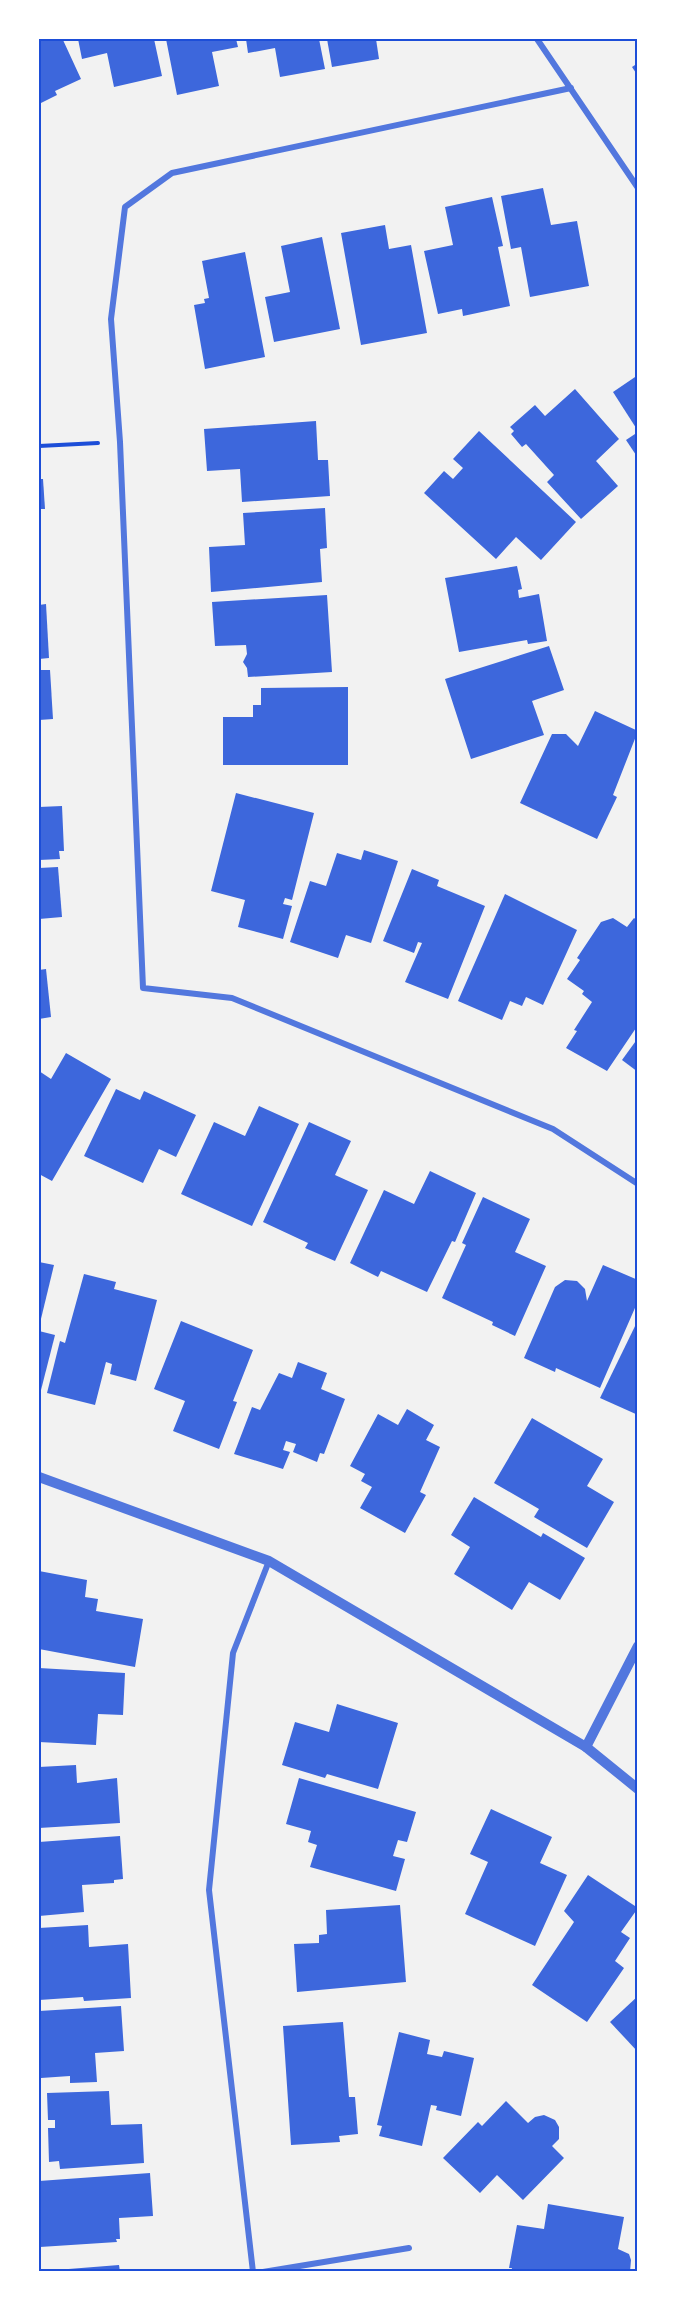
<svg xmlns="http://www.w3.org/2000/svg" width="677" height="2311" font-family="Raleway,sans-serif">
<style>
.building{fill:#3d67dc}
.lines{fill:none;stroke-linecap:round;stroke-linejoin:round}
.path{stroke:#1d4ed8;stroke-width:4}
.minor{stroke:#5277de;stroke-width:6}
.tertiary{stroke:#5277de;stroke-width:10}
.neatline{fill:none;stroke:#1d4ed8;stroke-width:2}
</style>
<rect width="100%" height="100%" fill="#f2f2f2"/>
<!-- building -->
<g class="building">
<polygon points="39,39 63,40 81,79 55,91 57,95 39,104"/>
<polygon points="78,39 154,39 162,76 114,87 107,53 82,59"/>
<polygon points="166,39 236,39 238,47 212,52 219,86 177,95"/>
<polygon points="246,39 319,39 325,69 280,77 275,48 248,53"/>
<polygon points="327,39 376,39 379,59 332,67"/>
<polygon points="638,63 638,76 632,67"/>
<polygon points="543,188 551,225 577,221 589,286 530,297 521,247 511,249 501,196"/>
<polygon points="492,197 503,246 498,247 510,306 463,316 462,309 438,314 424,251 453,245 445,207"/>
<polygon points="385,225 389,249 411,245 427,333 361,345 341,233"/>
<polygon points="322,237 340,329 274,342 265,297 290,292 281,246"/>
<polygon points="245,252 265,357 205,369 194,305 205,303 204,299 209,298 202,261"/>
<polygon points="638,375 638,431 613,392"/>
<polygon points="575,389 619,439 596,461 618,486 581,519 547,482 554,475 526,444 522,447 511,434 514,431 510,427 535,405 545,416"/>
<polygon points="316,421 318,460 328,460 330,496 242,502 240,469 207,471 204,429"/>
<polygon points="479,431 576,522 541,560 516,537 496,559 424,493 444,471 453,479 463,468 453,459"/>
<polygon points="638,432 638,458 626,440"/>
<polygon points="39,479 43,479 45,509 39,509"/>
<polygon points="325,508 327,548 320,549 322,582 211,592 209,547 245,545 243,513"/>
<polygon points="517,566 522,589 518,590 519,598 539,594 547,641 528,644 527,640 459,652 445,578"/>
<polygon points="327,595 332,672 248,677 247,668 243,662 247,654 246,645 215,646 212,602"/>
<polygon points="46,604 49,658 39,659 39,605"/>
<polygon points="549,646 564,690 532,701 544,735 471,759 445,679"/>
<polygon points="39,670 50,670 53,719 39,720"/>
<polygon points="348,687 348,765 223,765 223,717 253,717 253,705 261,705 261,688"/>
<polygon points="595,711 638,731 613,795 617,797 597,839 520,803 552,734 566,734 578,746"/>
<polygon points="236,793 314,813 292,900 285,898 283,904 292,906 283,939 238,927 245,900 211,891"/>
<polygon points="62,806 64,851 59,851 60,859 39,860 39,807"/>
<polygon points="364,850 398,861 371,943 346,935 338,958 290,942 310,881 326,886 337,853 361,860"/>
<polygon points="58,867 62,917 39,919 39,868"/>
<polygon points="412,869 439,880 437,886 485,906 448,999 405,982 422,943 418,942 414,953 383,941"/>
<polygon points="505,894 577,930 543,1005 526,997 522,1006 510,1001 502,1020 458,1001"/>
<polygon points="613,918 627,927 634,918 638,921 638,1025 607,1071 566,1048 577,1031 574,1030 592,1002 582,994 584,991 567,979 580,960 577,958 601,922"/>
<polygon points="46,969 51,1017 39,1019 39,970"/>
<polygon points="638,1038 638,1072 622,1060"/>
<polygon points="66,1053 111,1079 52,1181 39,1174 39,1071 51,1079"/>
<polygon points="116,1089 140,1100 144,1091 196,1115 176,1157 159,1149 143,1183 84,1156"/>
<polygon points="259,1106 299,1124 252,1226 181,1194 214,1122 245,1136"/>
<polygon points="309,1122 351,1141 335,1175 368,1190 335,1261 305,1248 308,1243 263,1222"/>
<polygon points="430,1171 476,1193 455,1242 452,1241 427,1292 381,1271 378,1277 350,1263 384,1190 414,1204"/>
<polygon points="483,1197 530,1219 515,1252 546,1266 515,1336 492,1325 493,1322 442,1298 466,1245 462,1243"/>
<polygon points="39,1262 54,1265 40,1323 39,1323"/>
<polygon points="603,1265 638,1280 638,1301 600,1388 556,1368 555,1372 524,1358 555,1287 565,1280 577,1281 585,1289 587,1301"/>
<polygon points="84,1274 116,1282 114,1289 157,1300 136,1381 110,1374 112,1364 106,1362 95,1405 47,1393 60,1341 65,1343"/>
<polygon points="638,1320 638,1415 600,1398"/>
<polygon points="181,1321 253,1350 233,1401 237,1402 219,1449 173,1431 185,1401 154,1389"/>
<polygon points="39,1331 55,1335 40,1394 39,1394"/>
<polygon points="298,1362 327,1373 321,1389 345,1399 324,1454 320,1453 317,1462 293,1452 296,1444 286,1441 283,1450 290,1452 283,1469 234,1454 252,1407 260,1410 279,1373 292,1378"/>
<polygon points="407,1409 434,1425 426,1440 440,1447 420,1492 426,1495 405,1533 360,1508 372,1487 361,1481 365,1474 350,1466 378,1414 398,1425"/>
<polygon points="532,1418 603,1459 587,1486 614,1502 587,1548 534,1517 539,1509 494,1483"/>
<polygon points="474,1497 541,1537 543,1533 585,1558 560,1600 529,1582 512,1610 454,1574 470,1547 451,1535"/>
<polygon points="39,1571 87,1580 85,1597 98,1599 96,1611 143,1619 135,1667 39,1649"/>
<polygon points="39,1668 125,1673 123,1715 98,1714 96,1745 39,1742"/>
<polygon points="337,1704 398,1723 378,1789 327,1774 325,1778 282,1765 295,1722 329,1732"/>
<polygon points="76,1765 77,1783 117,1778 120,1823 39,1828 39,1767"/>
<polygon points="299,1778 416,1812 407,1842 398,1840 393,1856 405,1859 396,1891 310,1867 317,1845 308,1842 311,1831 286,1824"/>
<polygon points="491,1809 552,1837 540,1863 567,1875 535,1946 465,1914 488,1862 470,1854"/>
<polygon points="120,1836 123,1879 114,1880 114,1883 82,1885 84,1912 39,1916 39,1842"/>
<polygon points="588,1875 638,1908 621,1932 630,1938 615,1961 624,1968 587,2022 532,1985 574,1922 564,1911"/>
<polygon points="400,1905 406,1982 297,1992 294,1944 319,1943 319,1935 327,1934 326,1910"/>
<polygon points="88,1925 89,1947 128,1944 131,1998 84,2001 83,1997 39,2000 39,1928"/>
<polygon points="638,1996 638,2052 610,2022"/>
<polygon points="121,2006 124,2051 95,2053 97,2082 70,2083 70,2076 41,2078 39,2011"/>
<polygon points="343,2022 349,2097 355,2097 358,2134 339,2136 340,2142 291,2145 283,2026"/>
<polygon points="399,2032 430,2040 427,2054 442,2057 444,2051 474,2058 461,2116 436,2110 437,2106 431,2105 422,2146 379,2136 382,2126 377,2125"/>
<polygon points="109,2091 111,2125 142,2124 144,2163 60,2169 59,2161 49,2162 48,2128 55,2128 55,2120 48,2120 47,2093"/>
<polygon points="506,2101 528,2123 535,2117 544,2115 555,2120 559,2127 559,2139 552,2146 564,2158 523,2200 497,2175 480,2193 443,2158 478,2122 482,2126"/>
<polygon points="150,2173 153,2216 119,2218 120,2239 116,2239 117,2242 40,2247 39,2181"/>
<polygon points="548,2204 624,2217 618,2249 629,2254 631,2260 630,2272 511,2272 512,2268 509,2268 517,2225 544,2229"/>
<polygon points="119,2265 120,2272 56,2272 56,2270"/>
</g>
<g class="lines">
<!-- path -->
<polyline class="path" points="39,446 98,443"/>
<!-- minor -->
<g class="minor">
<polyline points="537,39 638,188"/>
<polyline points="571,88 172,173 125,207 111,319 120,442 143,988 232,998 553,1129 638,1184"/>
<polyline points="253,2272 209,1890 233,1653 269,1561"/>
<polyline points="263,2272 409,2248"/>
</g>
<!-- tertiary -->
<g class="tertiary">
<polyline points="39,1477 269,1561 586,1747 638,1789"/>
<polyline points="586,1747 638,1646"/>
</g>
</g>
<!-- border -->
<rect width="677" height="2311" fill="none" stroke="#ffffff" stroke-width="81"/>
<rect x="40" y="40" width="596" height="2230" class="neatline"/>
</svg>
